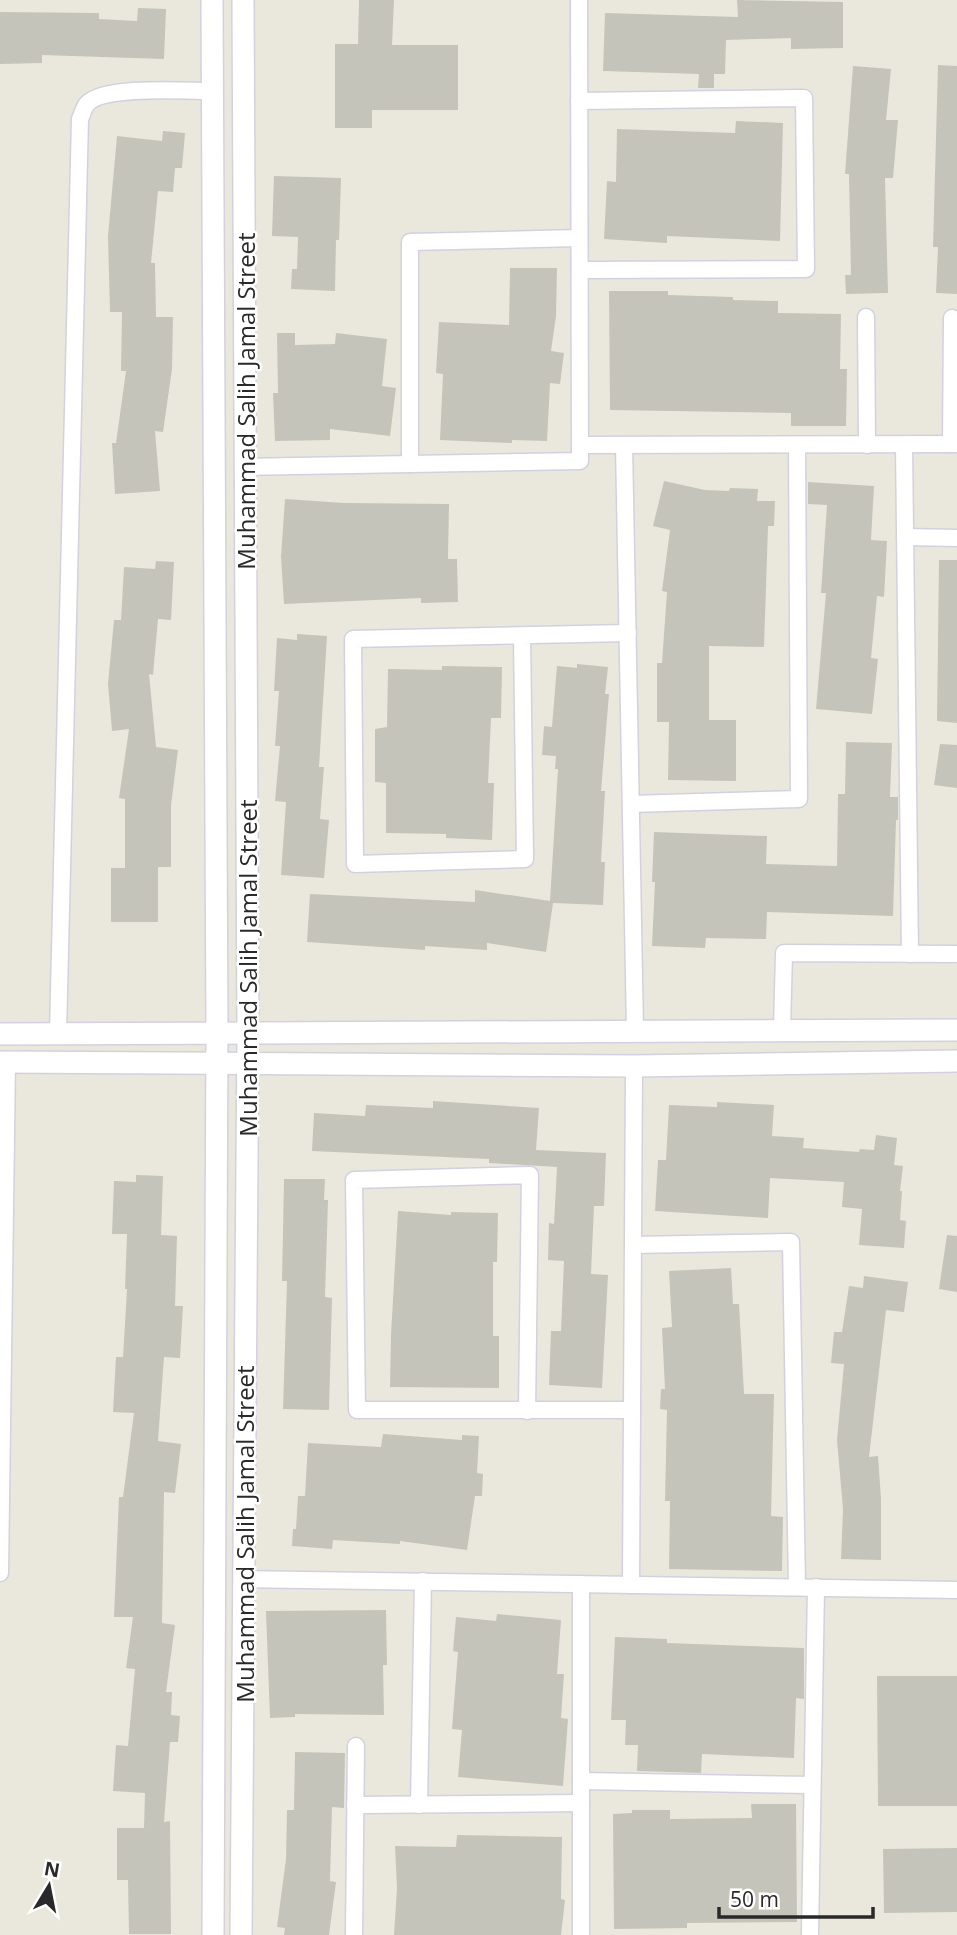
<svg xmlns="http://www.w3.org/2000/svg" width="957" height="1935" font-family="'Open Sans',sans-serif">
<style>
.building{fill:#c5c4bb}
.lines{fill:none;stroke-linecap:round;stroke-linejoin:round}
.minor-casing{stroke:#d3d1e0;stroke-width:19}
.tertiary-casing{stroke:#d3d1e0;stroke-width:24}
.minor{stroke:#fff;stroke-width:16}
.tertiary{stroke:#fff;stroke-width:21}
.labels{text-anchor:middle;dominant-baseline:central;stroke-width:5;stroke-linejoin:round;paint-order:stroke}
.street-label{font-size:24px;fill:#292929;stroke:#fff}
</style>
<rect width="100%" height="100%" fill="#eae8dc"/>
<!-- building -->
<g class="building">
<polygon points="359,0 394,0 392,45 458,45 458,110 372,110 372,128 335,128 335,44 358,44"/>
<polygon points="737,0 843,2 843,48 791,49 791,38 726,40 725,74 714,74 714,88 698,88 699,74 603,71 605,13 738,17"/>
<polygon points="138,8 166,9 164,59 42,55 42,63 0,64 0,12 99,13 99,19 137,21"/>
<polygon points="938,65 957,66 957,294 936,293 938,247 933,247"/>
<polygon points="853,66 891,69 886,120 898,120 893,178 885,178 888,293 846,294 845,275 851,275 849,174 845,174"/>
<polygon points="736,121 783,123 780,241 667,236 667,243 604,239 607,181 616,182 617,129 735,133"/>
<polygon points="163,131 185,133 182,168 175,168 173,192 158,191 151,263 155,263 156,317 173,317 172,369 163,432 155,431 160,491 115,494 112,443 116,443 126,371 121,371 122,312 110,312 108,236 117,136 162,141"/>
<polygon points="274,176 341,178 339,240 336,240 335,291 291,289 292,269 297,269 298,237 272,236"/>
<polygon points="510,268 557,268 556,316 551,351 564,353 560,384 550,383 547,441 512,440 512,443 440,440 443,374 436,373 439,322 509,325"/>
<polygon points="609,291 668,291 668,295 733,297 733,300 778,301 778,313 841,314 840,369 847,369 846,426 791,426 791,413 610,410"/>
<polygon points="277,333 295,333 295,345 335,344 336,333 387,339 382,386 396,388 390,436 330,429 330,440 275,441 273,393 278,393"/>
<polygon points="664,481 705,490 729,491 730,488 758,489 757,501 775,501 774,526 768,526 764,647 709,646 709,720 736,720 736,781 668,780 669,722 657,722 657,663 662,663 667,592 662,591 670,530 653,526"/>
<polygon points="808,482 874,486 871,540 887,541 884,597 877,596 871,658 878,659 872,714 816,709 826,593 821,593 827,505 808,504"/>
<polygon points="285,499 344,503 449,504 448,559 457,559 458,602 421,603 421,598 284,604 281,557"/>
<polygon points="939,560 957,560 957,723 937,721"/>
<polygon points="156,561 174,562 171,620 158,619 153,675 149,674 156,747 178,750 171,805 171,867 158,867 158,922 111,922 111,868 125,868 125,799 119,798 129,729 112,731 108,684 114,620 121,620 124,567 155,569"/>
<polygon points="297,634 327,636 319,767 324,767 320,819 329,820 324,878 281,875 286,802 275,801 280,746 275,746 279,691 274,691 277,638 297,640"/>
<polygon points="577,664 608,667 605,694 609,694 601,791 605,791 601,862 605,862 603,905 553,903 546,952 487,943 487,950 425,946 425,950 307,942 310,894 475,902 475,890 550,901 558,769 555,769 556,756 542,755 544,726 552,727 557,666 577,668"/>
<polygon points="442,666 502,667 501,718 491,718 488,783 494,783 492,840 446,838 446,834 386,833 386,783 375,782 375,729 387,727 388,669 442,670"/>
<polygon points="846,742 892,743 890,797 898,797 898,820 896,820 893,916 767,912 766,939 706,938 705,948 652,946 655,882 652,882 654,832 767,836 766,864 837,866 838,794 845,794"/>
<polygon points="940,744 957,745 957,788 934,785"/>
<polygon points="433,1101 539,1108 536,1150 606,1153 604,1206 594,1206 591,1274 608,1275 602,1388 549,1385 551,1331 561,1331 564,1261 548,1260 549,1223 554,1224 557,1167 489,1163 489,1159 312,1151 314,1113 365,1116 366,1105 433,1108"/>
<polygon points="717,1102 774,1105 772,1136 804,1138 803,1148 859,1152 860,1149 874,1150 876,1135 897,1138 894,1165 903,1166 900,1191 902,1191 900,1220 906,1221 904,1248 859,1245 862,1209 842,1207 844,1182 770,1178 768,1218 655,1211 658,1160 666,1160 669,1105 717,1107"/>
<polygon points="136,1175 163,1176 161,1235 177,1236 175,1306 183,1306 180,1358 164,1357 158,1441 181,1444 175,1493 164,1492 163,1559 162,1623 175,1625 166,1692 172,1692 171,1715 180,1716 178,1742 170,1742 164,1822 170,1821 171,1934 129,1934 128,1880 117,1880 117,1828 144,1828 145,1793 113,1791 116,1745 128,1746 135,1669 126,1668 133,1617 114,1617 119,1497 123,1497 134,1413 113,1412 116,1357 123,1357 127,1289 125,1289 127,1234 112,1234 114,1181 136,1182"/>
<polygon points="284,1179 325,1179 324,1200 328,1200 325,1297 332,1298 329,1410 283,1409 287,1281 282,1281"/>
<polygon points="398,1211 451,1215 451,1212 498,1213 497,1262 493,1262 493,1336 499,1336 499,1388 390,1387 391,1335"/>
<polygon points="947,1235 957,1236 957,1292 939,1289"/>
<polygon points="731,1268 733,1304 739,1304 744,1394 774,1394 771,1516 783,1517 782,1571 669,1569 670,1501 665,1501 667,1410 660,1409 661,1389 665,1389 662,1328 672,1327 669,1271"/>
<polygon points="864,1276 908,1282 904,1312 886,1310 869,1457 878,1456 881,1499 881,1560 841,1559 843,1509 837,1440 844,1364 831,1363 834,1332 842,1332 849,1286 863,1288"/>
<polygon points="383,1434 462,1440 462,1435 479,1436 477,1473 483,1474 482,1496 475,1496 467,1550 400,1541 400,1544 333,1540 332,1549 292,1546 293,1529 296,1529 298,1496 305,1496 308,1443 381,1447"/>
<polygon points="386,1610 387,1665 383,1665 384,1715 295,1714 295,1717 270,1718 266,1611"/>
<polygon points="497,1614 561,1620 557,1674 564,1674 561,1718 568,1719 563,1786 458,1777 462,1730 452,1729 458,1652 453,1651 456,1617 496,1621"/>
<polygon points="615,1637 667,1639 667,1643 804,1648 804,1699 796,1698 794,1758 702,1754 701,1773 637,1771 638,1745 625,1745 626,1720 611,1720"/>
<polygon points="877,1676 957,1676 957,1806 878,1806"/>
<polygon points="295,1752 345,1753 344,1808 332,1807 330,1881 336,1882 329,1935 284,1935 285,1928 277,1927 286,1859 287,1810 294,1810"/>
<polygon points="751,1804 796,1804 797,1922 687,1923 687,1928 614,1929 613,1814 632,1813 632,1810 670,1810 670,1819 752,1818"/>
<polygon points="457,1835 562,1837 561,1899 565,1900 561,1935 394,1935 397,1888 395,1846 456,1847"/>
<polygon points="957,1848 957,1912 884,1913 883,1849"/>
</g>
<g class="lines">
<defs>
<g id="minor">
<polyline points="579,101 804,98 806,269 580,270"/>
<polyline points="866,317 867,445"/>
<polyline points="951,444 952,318"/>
<polyline points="581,445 957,444"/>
<polyline points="624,445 635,1030"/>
<polyline points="904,445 910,954"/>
<polyline points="410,464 410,242 579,238"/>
<polyline points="245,467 580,461 579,0"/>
<polyline points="905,537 957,538"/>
<polyline points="522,636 525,859 355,864 353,639 628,633"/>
<polyline points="631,804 799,799 797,445"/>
<polyline points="782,1030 784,953 957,954"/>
<path d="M58 1034 80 119C82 115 84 107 87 104 103 85 187 91 212 91"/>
<polyline points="633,1245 791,1242 797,1587"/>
<polyline points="527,1411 530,1175 354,1180 357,1410 632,1410 634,1066"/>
<polyline points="0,1573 7,1062"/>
<polyline points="244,1579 957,1590"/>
<polyline points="631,1585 632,1410"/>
<polyline points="581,1781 812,1785"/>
<polyline points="355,1805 581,1803"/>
<polyline points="419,1805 423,1581"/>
<polyline points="354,1935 356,1746"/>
<polyline points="581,1935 581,1584"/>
<polyline points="810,1935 816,1587"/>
</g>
<g id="tertiary">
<polyline points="212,0 217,1032 213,1935"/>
<polyline points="0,1034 957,1030"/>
<polyline points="0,1062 634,1066 957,1061"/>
<polyline points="241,1935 248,1032 243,0"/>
</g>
</defs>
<!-- minor casing -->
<use href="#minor" class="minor-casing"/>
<!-- tertiary casing -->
<use href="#tertiary" class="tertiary-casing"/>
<!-- minor -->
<use href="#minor" class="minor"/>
<!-- tertiary -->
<use href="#tertiary" class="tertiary"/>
</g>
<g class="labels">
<!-- street labels -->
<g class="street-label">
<text transform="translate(245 401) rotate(-90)">Muhammad Salih Jamal Street</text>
<text transform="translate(247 968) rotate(-90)">Muhammad Salih Jamal Street</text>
<text transform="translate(244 1534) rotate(-90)">Muhammad Salih Jamal Street</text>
</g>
</g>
<!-- north arrow -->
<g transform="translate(49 1886) rotate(10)" stroke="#ffffff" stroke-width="5" paint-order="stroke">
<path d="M0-5L12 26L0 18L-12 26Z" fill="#292929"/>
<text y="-10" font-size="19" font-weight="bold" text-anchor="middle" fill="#292929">N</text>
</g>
<!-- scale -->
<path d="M719 1907v10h154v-10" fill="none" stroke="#292929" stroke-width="3.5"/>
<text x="730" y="1907" font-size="21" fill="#292929" stroke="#ffffff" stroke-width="5" paint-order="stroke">50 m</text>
</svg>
